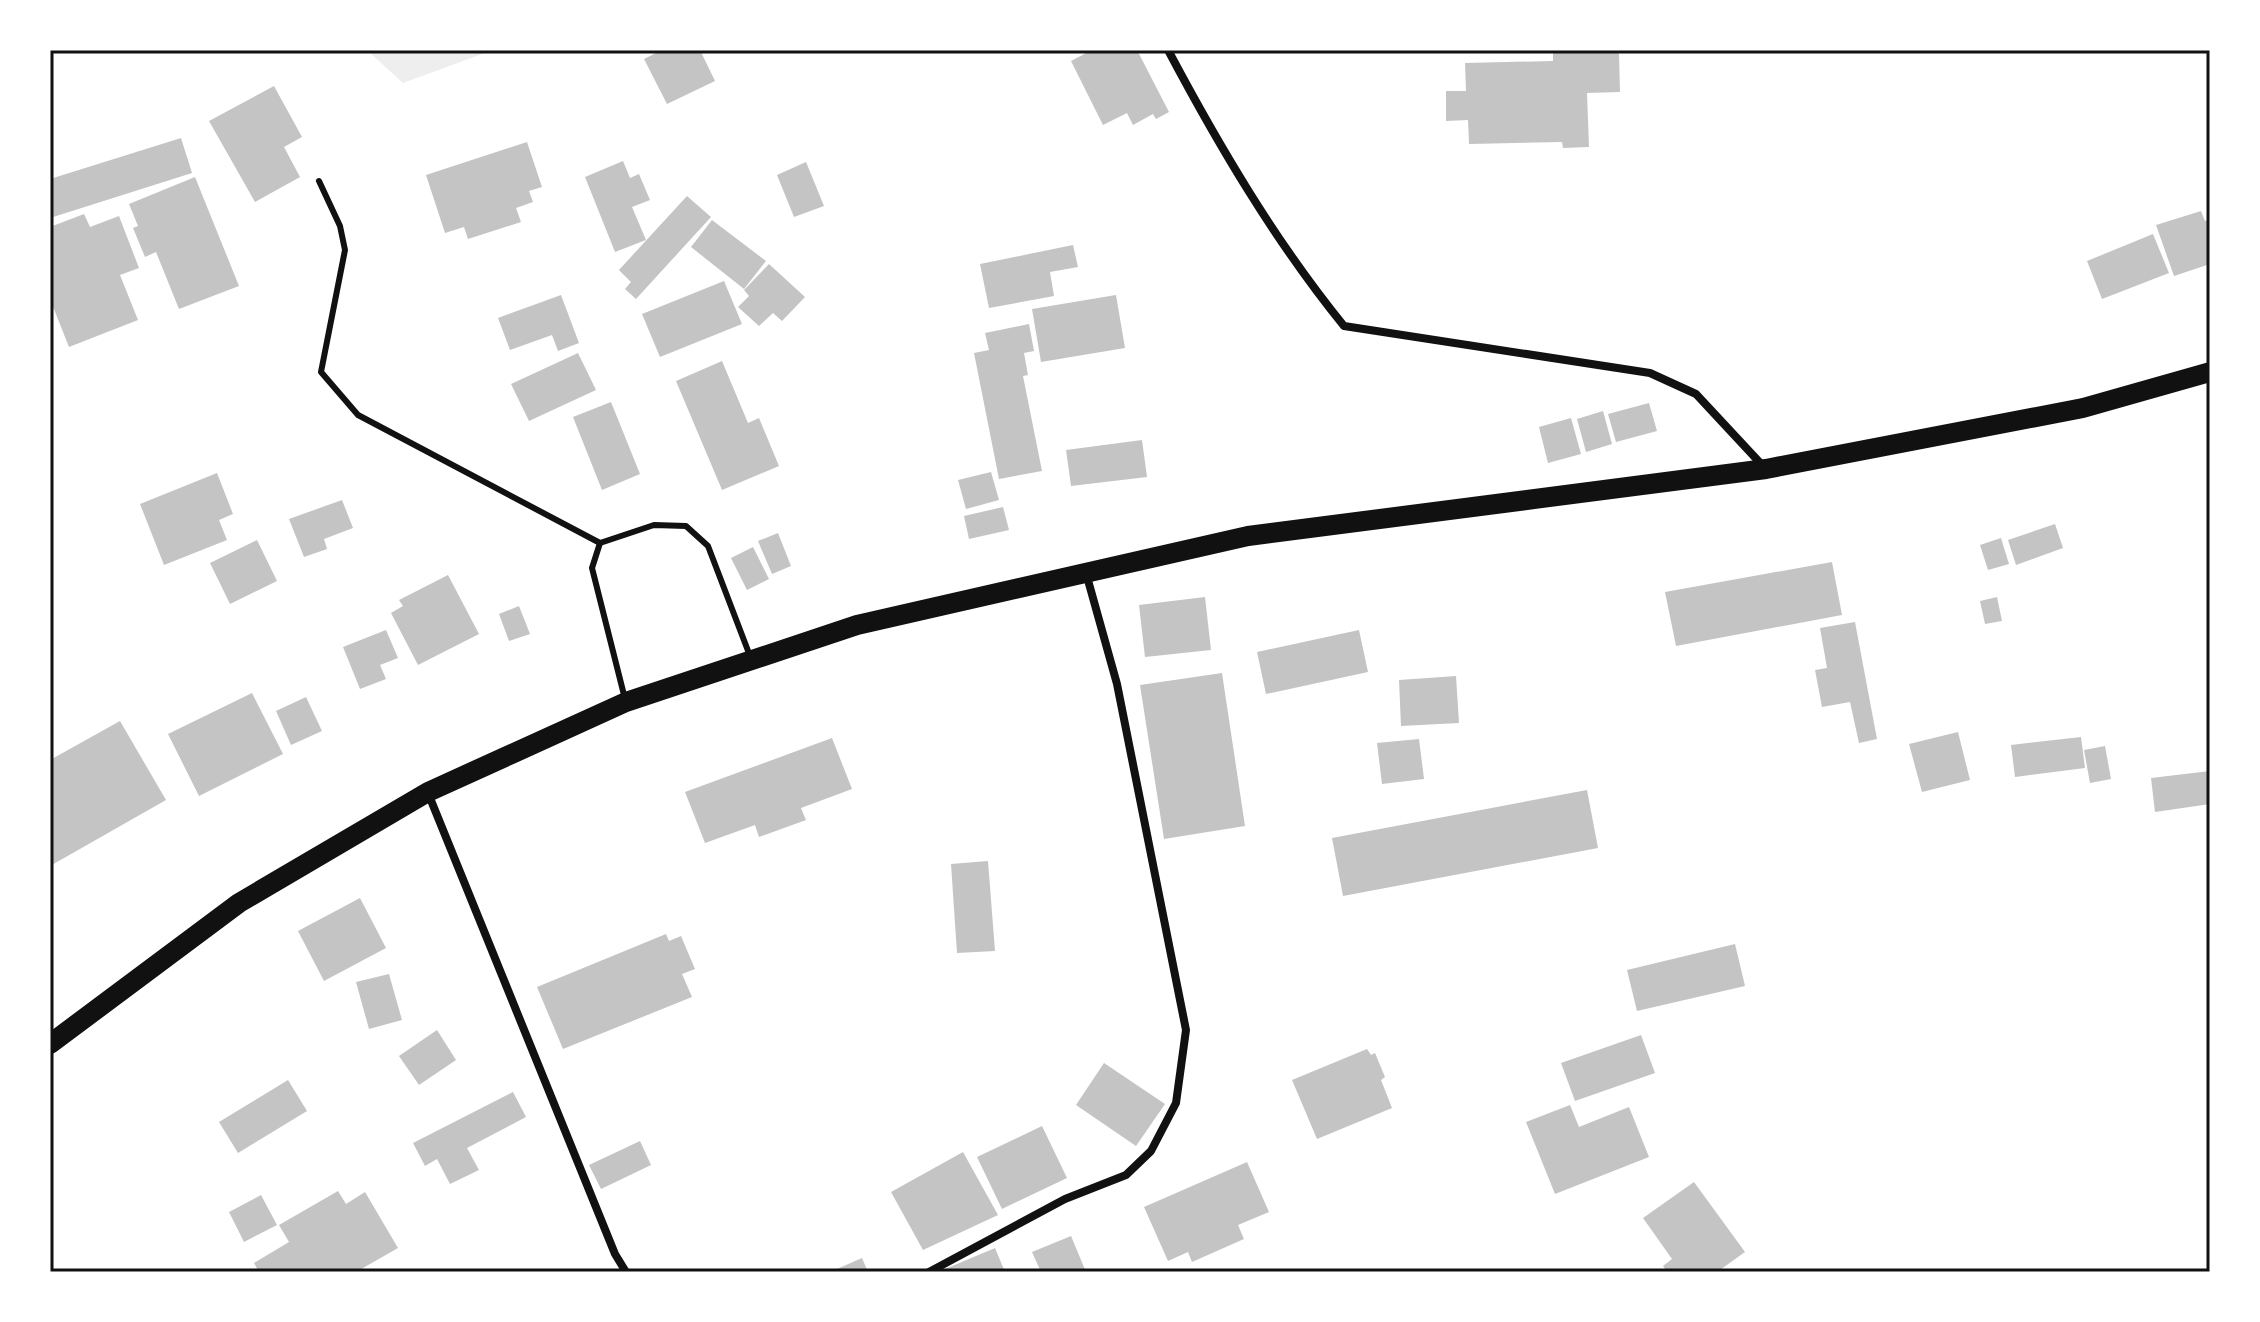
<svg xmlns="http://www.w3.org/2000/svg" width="2260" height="1322" font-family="Cabin,sans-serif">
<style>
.green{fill:#eee}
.building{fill:#c4c4c4}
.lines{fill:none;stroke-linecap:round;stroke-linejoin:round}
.service{stroke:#111;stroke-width:6}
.minor{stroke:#111;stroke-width:8}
.primary{stroke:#111;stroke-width:20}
.neatline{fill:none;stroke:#111;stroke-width:3}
</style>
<rect width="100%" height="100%" fill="#fff"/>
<!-- green -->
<polygon class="green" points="367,50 493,50 403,83"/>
<!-- building -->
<g class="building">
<polygon points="662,50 700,50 715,81 667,104 644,59"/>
<polygon points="1092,50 1137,50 1169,112 1156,119 1153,114 1133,125 1127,113 1103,125 1071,61"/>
<polygon points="1553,50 1619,53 1620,92 1587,93 1589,147 1563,148 1562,142 1469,144 1468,120 1446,121 1446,91 1466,91 1465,63 1553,61"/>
<polygon points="274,86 302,137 284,147 300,177 255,202 209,121"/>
<polygon points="181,138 192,173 50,218 50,179"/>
<polygon points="527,142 542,187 529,191 533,202 516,208 521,222 468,239 464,227 445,233 426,175"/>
<polygon points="623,161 630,178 639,174 650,200 632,207 646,240 615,252 585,177"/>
<polygon points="806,162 824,206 794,217 777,175"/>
<polygon points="195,177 239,286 179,309 156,252 145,257 133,228 138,226 129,204"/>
<polygon points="687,196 711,217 636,299 625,289 631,282 619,270"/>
<polygon points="2201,211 2205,221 2210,219 2210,264 2174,276 2156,225"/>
<polygon points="84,214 90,227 119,216 139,268 120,275 138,320 69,347 50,299 50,227"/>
<polygon points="712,220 766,261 744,289 691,247"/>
<polygon points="2153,234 2169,273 2102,299 2087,261"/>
<polygon points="1073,245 1078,267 1050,272 1054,296 989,308 980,264"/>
<polygon points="769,264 805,297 782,321 773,313 759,326 738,307 749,296 744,290"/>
<polygon points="724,281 742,324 660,357 642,314"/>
<polygon points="561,295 579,343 558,351 552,335 510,350 498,318"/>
<polygon points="1116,295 1125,348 1041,362 1032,309"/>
<polygon points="1029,324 1034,351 1024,353 1028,375 1023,376 1042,471 999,479 974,353 989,350 985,333"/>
<polygon points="578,353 596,390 529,421 511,384"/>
<polygon points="722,361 748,423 759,418 779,466 722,490 676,381"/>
<polygon points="611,402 640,474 602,490 573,417"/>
<polygon points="1649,403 1657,431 1616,442 1608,414"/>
<polygon points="1603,411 1612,444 1586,452 1577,419"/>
<polygon points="1571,418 1581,454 1548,463 1539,427"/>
<polygon points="1142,440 1147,477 1071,486 1066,450"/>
<polygon points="991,472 999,500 966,509 958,480"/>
<polygon points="217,473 233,514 219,520 227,540 164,565 140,504"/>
<polygon points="342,500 353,528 324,539 327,549 304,557 289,519"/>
<polygon points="1003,507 1009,530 969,539 964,516"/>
<polygon points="2055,524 2063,548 2016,565 2008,540"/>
<polygon points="778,533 791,566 772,574 758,541"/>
<polygon points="2001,538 2009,564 1988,570 1980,545"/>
<polygon points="257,540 277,581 230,604 210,563"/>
<polygon points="753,547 769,579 747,590 731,558"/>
<polygon points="1832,562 1842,615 1676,646 1665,592"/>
<polygon points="448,575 479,634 418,665 391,613 403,606 399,600"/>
<polygon points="1205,597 1211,650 1145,657 1139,605"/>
<polygon points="1997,597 2002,621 1985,624 1980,601"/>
<polygon points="519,606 530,634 509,641 499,614"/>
<polygon points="1855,622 1877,739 1859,743 1850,702 1822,707 1815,670 1827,668 1820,628"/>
<polygon points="386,630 398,658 380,665 386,679 360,689 343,647"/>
<polygon points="1359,630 1368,672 1266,694 1257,652"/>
<polygon points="1222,673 1245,826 1164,839 1140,685"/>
<polygon points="1456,676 1459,723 1401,726 1399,680"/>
<polygon points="252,693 283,754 199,796 168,734"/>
<polygon points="306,697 322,731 291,745 276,711"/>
<polygon points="120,721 166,800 50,866 50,760"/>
<polygon points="1958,732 1970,780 1922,792 1909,744"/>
<polygon points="2081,737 2085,768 2015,777 2011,745"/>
<polygon points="832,738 852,789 801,808 806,820 759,837 755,825 705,843 685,792"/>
<polygon points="1419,739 1424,779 1382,784 1377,743"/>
<polygon points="2105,746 2111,779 2090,783 2084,750"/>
<polygon points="2210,771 2210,804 2155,812 2151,778"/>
<polygon points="1587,790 1598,848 1343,896 1332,838"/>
<polygon points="988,861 995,951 957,953 951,864"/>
<polygon points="360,898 386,948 324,981 298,931"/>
<polygon points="666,934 669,941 681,936 695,969 682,974 692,997 563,1049 537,987"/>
<polygon points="1735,944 1745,986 1637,1011 1627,970"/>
<polygon points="389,974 402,1020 369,1029 356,982"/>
<polygon points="437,1030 456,1060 419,1085 399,1056"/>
<polygon points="1641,1035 1655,1073 1575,1101 1561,1063"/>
<polygon points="1367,1049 1371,1055 1375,1053 1385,1077 1381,1080 1392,1108 1317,1139 1292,1080"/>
<polygon points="1104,1063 1165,1104 1136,1146 1076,1105"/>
<polygon points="288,1080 307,1111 238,1153 219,1122"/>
<polygon points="513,1092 526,1117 467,1148 479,1170 450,1184 437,1159 425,1166 413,1143"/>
<polygon points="1570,1105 1579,1127 1629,1107 1649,1157 1555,1194 1526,1122"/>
<polygon points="1042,1126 1067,1178 1002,1209 977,1157"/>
<polygon points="640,1141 651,1165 601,1189 589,1165"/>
<polygon points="963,1152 998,1215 923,1250 891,1192"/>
<polygon points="1247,1162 1269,1212 1238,1225 1244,1239 1192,1262 1188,1252 1168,1261 1144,1207"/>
<polygon points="1694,1182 1745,1252 1717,1272 1667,1272 1663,1266 1672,1259 1643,1218"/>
<polygon points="338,1191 346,1204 365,1192 398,1248 356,1272 259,1272 254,1263 289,1242 279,1225"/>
<polygon points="261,1195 277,1225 244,1242 229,1212"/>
<polygon points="1071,1236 1086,1272 1041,1272 1032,1252"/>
<polygon points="995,1248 1005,1272 938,1272"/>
<polygon points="862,1258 868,1272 830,1272"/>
</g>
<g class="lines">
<!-- service -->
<g class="service">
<polyline points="319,181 340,226 345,250 321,372 358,415 600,543"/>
<polyline points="625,699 592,568 600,543 654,525 686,526 708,546 750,656"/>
</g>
<!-- minor -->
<g class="minor">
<path d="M1168 50C1219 146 1275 241 1344 326L1650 373 1696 394 1763 466"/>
<polyline points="428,793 615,1254 626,1272"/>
<polyline points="929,1272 1065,1199 1126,1175 1151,1151 1176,1103 1186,1030 1117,684 1086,573"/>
</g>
<!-- primary -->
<polyline class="primary" points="50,1044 239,903 428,792 626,702 857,625 1248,536 1766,469 2083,408 2210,372"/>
</g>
<!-- border -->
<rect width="2260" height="1322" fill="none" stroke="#ffffff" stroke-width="104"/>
<rect x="52" y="52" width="2156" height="1218" class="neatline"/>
</svg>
